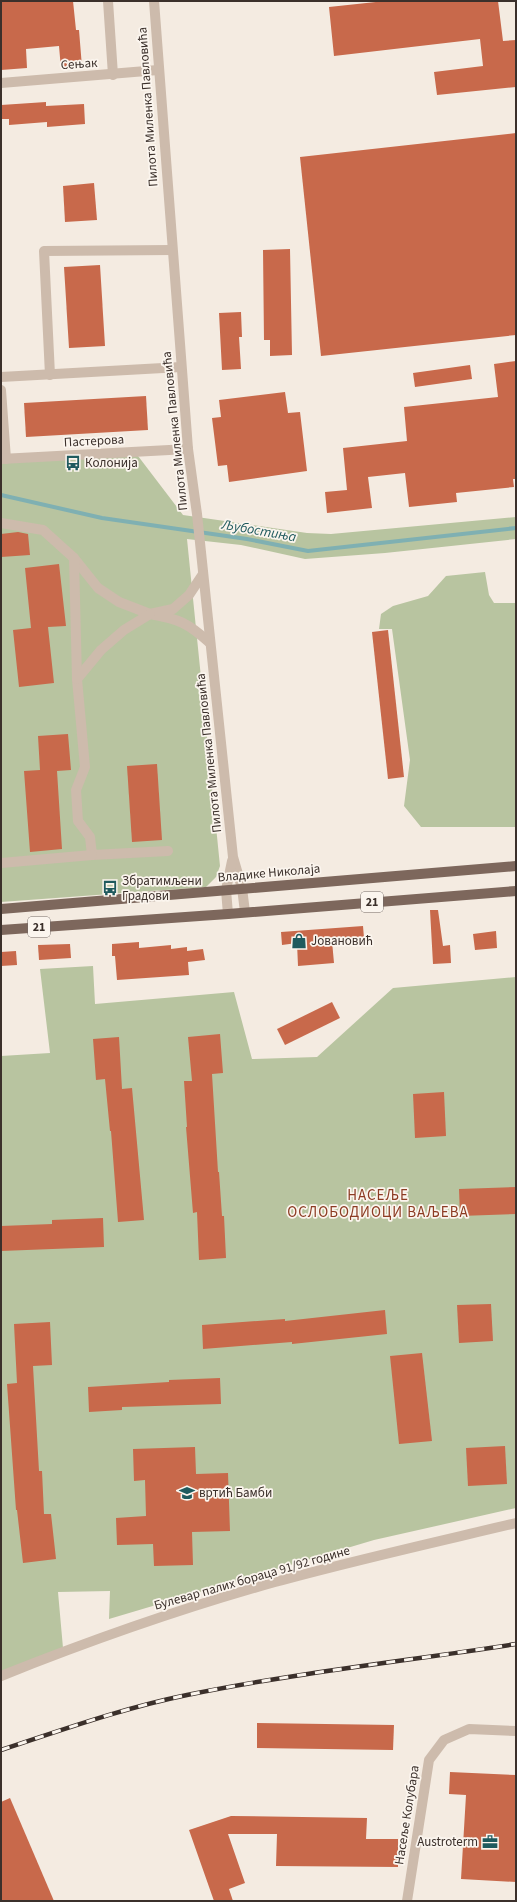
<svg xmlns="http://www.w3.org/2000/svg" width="517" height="1902" font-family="'Source Sans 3',sans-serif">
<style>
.green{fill:#b8c4a0}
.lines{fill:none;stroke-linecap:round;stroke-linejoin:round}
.stream{stroke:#7fb0b2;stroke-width:4}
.building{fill:#c8694b}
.minor{stroke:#cdbbac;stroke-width:10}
.tertiary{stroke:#cdbbac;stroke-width:10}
.primary{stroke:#7d675c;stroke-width:10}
.rail-casing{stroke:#3b302b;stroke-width:4.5}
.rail{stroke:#fbf5ee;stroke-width:3;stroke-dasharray:9;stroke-linecap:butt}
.labels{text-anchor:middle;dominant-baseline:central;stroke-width:3.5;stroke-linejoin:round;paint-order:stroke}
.shield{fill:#fbf5ee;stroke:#756b66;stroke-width:1}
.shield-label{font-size:12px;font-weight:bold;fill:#3b302b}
.street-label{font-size:13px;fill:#3b302b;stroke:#fbf5ee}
.poi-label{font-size:13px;fill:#3b302b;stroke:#fbf5ee;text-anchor:start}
.water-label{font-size:14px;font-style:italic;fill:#1f5a5e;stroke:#fbf5ee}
.quarter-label{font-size:15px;letter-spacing:1px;fill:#8c3b22;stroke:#fbf5ee}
</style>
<rect width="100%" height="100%" fill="#f4ebe1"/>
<!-- green -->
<g class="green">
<polygon points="135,452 183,515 307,533 331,534 516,517 516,539 385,553 305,559 241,545 187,539 220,866 216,877 206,887 1,902 1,459"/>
<polygon points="485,572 489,595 494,603 516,603 516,827 421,827 404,806 410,760 392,629 379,629 381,614 393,606 428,596 446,576"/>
<polygon points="93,966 95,1004 234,992 252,1059 317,1057 393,988 516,977 516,1508 374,1540 109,1619 110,1591 58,1592 63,1648 1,1674 1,1056 50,1053 40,969"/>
</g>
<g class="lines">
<!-- stream -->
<polyline class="stream" points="1,495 102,518 247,539 308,551 516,528"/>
</g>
<!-- building -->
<g class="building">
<polygon points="2,1 73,1 76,30 79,30 82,67 61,69 59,46 26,49 27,68 1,70"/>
<polygon points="385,1 498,1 503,41 516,40 516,87 437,95 434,72 483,66 480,39 334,56 329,7"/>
<polygon points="46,102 46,106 84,104 85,124 47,127 47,122 9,125 9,119 1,119 1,105"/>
<polygon points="516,133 516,335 321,356 300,157"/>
<polygon points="94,183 97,220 65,222 63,186"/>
<polygon points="290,249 292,355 270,356 270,340 264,340 263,250"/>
<polygon points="100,265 105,346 69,348 64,267"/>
<polygon points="241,312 242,337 239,337 241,369 222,370 219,313"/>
<polygon points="516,361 516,479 513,479 514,487 456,493 457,502 409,507 405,473 368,477 372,508 327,513 325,492 347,490 343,448 407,441 404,407 498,397 494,364"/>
<polygon points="470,365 472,379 415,387 413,373"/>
<polygon points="285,392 288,413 300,412 307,471 229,482 227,465 218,466 212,418 221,417 219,400"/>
<polygon points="146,396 148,430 26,437 24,403"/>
<polygon points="18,532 28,534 30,555 1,557 1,534"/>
<polygon points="59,564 66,626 48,627 54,683 19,687 13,630 31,628 25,568"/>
<polygon points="388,630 404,777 388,779 372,632"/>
<polygon points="68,734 71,770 57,771 62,849 30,852 24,771 40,770 38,736"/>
<polygon points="157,764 162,840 132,842 127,766"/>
<polygon points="430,910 438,910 443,946 450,945 451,963 433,964"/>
<polygon points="363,926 364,938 332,941 334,963 298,966 297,943 282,945 281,932"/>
<polygon points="496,931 497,948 475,950 473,934"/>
<polygon points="139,942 139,948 171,945 171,949 187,947 187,951 203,949 205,960 188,962 189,975 117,980 115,956 112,956 112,944"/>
<polygon points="70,944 71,958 39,960 38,945"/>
<polygon points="16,951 17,965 1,966 1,952"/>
<polygon points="332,1002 340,1018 285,1045 277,1029"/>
<polygon points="220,1034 223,1073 212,1074 218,1172 219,1172 222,1216 224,1216 226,1258 199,1260 197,1212 193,1213 186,1127 187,1127 184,1081 192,1081 188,1037"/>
<polygon points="119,1037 122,1089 132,1088 144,1220 118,1222 111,1131 110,1131 105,1079 96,1080 93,1039"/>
<polygon points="444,1092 446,1136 415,1138 413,1094"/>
<polygon points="516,1187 516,1214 460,1216 459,1189"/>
<polygon points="103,1218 104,1247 1,1251 1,1226 52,1224 52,1220"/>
<polygon points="491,1304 493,1341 459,1343 457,1305"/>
<polygon points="385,1310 387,1334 292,1344 292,1342 203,1349 202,1325 285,1319 285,1321"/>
<polygon points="50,1322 52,1365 33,1366 39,1471 42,1471 44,1514 51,1514 56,1559 23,1563 17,1510 16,1510 7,1384 17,1383 14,1324"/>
<polygon points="422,1353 432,1441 399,1444 390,1356"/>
<polygon points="220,1378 221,1404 122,1407 122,1410 89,1412 88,1387 169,1382 169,1380"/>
<polygon points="505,1446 507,1484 468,1486 466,1448"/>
<polygon points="195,1447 196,1474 228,1473 230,1531 192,1532 193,1565 154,1566 153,1544 117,1545 116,1518 146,1516 145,1480 134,1481 133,1449"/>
<polygon points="257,1723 394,1725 393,1750 257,1748"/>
<polygon points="450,1772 516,1775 516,1882 461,1879 466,1795 449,1794"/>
<polygon points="10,1798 54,1901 1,1901 1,1802"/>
<polygon points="231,1816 367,1818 366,1839 398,1839 398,1867 276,1866 277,1834 228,1834 245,1883 229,1889 233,1901 214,1901 189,1830"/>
</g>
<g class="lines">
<!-- minor -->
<g class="minor">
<polyline points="108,1 113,75"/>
<polyline points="154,1 188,449 197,514 233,857 242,888 245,912"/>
<polyline points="1,83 158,70"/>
<polyline points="50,375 44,251 172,250"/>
<polyline points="1,377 181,367"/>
<polyline points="1,390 6,459"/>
<polyline points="1,459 188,449"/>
<polyline points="1,523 43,530 74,558 98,588 119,602 150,614"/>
<polyline points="74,558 77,679 85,767 76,790 78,821 90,837 92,855 168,851"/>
<path d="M203 574 189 595 173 609 150 614C179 619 188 623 210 643"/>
<polyline points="77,679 101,650 124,630 150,614"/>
<polyline points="1,863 92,855"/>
<polyline points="228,914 226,890 232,861"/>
<polyline points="407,1901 429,1760 444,1740 469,1729 516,1731"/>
</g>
<!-- tertiary -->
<path class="tertiary" d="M1 1676C91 1640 182 1608 275 1582 355 1560 436 1542 516 1523"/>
<!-- primary -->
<g class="primary">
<polyline points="1,909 516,866"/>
<polyline points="1,930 228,914 516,891"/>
</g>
<defs>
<path id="rail" d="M1 1750C62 1730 123 1708 187 1695 295 1673 406 1661 516 1644"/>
</defs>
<!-- rail casing -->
<use href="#rail" class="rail-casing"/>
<!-- rail -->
<use href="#rail" class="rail"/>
</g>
<!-- icons -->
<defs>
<symbol id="bus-bare" viewBox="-9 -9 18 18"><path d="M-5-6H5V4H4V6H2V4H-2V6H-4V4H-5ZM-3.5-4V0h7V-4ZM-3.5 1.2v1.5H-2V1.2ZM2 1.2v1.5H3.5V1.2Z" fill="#1f5a5e" stroke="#fbf5ee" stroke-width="2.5" paint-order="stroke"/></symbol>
<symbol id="shop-bare" viewBox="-9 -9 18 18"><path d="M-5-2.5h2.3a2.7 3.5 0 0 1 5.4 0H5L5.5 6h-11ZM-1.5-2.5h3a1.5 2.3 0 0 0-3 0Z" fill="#1f5a5e" stroke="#fbf5ee" stroke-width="2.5" paint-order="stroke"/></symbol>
<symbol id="school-bare" viewBox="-9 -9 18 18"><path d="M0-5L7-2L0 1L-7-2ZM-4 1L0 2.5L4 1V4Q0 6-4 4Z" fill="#1f5a5e" stroke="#fbf5ee" stroke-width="2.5" paint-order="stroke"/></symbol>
<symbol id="office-bare" viewBox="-9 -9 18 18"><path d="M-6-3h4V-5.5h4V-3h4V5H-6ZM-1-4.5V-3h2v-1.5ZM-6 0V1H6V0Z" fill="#1f5a5e" stroke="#fbf5ee" stroke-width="2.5" paint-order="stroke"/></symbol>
</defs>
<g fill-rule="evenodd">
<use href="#bus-bare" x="62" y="452" width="22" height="22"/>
<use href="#bus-bare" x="99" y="877" width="22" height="22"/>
<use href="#shop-bare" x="288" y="930" width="22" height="22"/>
<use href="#school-bare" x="176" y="1482" width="22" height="22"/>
<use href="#office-bare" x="479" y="1831" width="22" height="22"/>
</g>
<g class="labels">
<!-- shield labels -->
<g class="shield">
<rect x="361" y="892" width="22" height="20" rx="3"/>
<rect x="28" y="917" width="22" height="20" rx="3"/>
</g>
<g class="shield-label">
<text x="372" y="902">21</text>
<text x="39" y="927">21</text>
</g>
<!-- street labels -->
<g class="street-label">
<text transform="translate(79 64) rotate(-4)">Сењак</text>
<text transform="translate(148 107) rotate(-94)">Пилота Миленка Павловића</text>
<text transform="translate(175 431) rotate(-96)">Пилота Миленка Павловића</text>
<text transform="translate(94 441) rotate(-3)">Пастерова</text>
<text transform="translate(209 753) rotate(-96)">Пилота Миленка Павловића</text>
<text transform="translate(269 873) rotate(-5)">Владике Николаја</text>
<text transform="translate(252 1578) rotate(-16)">Булевар палих бораца 91/92 године</text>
<text transform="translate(407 1815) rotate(-81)">Насеље Колубара</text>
</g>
<!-- poi labels -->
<g class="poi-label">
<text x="85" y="463">Колонија</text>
<text x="122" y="881">Збратимљени<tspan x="122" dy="15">Градови</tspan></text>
<text x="311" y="941">Јовановић</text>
<text x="199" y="1493">вртић Бамби</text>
<text x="478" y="1842" text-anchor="end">Austroterm</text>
</g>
<!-- water labels -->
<g class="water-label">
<text transform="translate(259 531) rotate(10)">Љубостиња</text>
</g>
<!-- quarter labels -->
<g class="quarter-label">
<text x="378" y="1195">НАСЕЉЕ<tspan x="378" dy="17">ОСЛОБОДИОЦИ ВАЉЕВА</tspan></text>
</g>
</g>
<!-- border -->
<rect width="517" height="1902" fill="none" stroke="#3b302b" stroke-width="4"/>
</svg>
